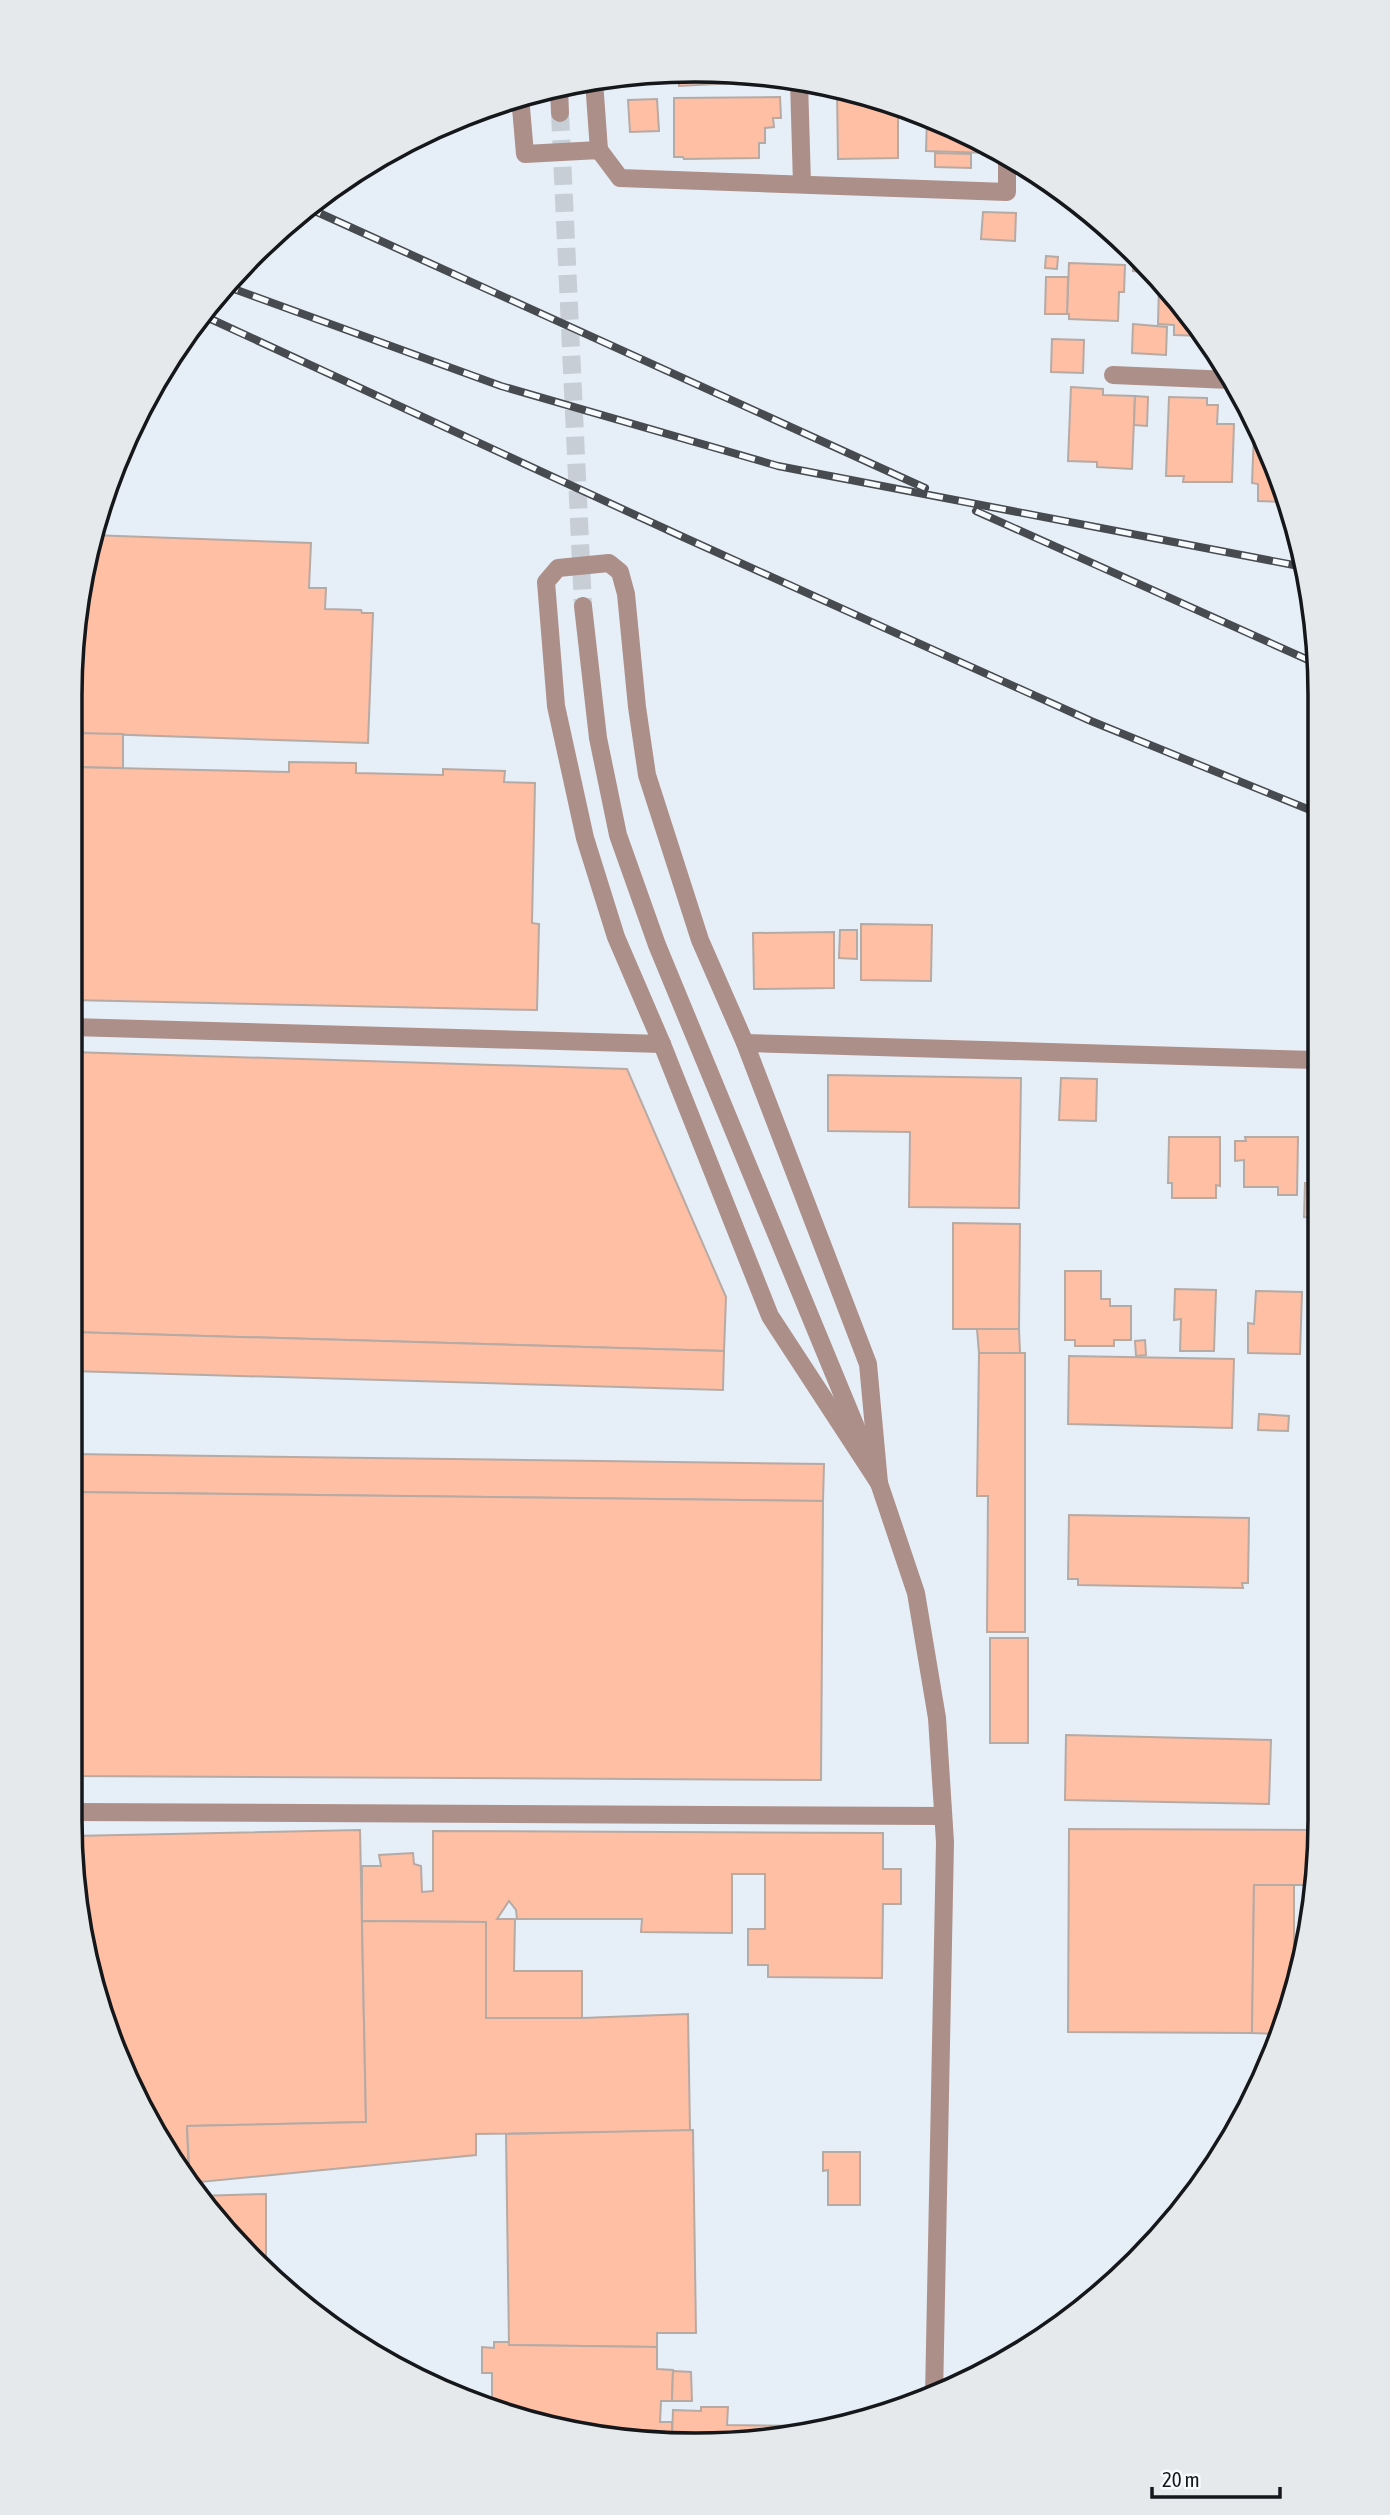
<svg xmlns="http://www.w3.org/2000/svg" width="1390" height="2515" font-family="'Asap Condensed',sans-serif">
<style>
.building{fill:#ffbfa4;stroke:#b6aaa5;stroke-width:2}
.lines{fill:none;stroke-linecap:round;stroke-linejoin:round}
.tertiary-tunnel{stroke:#c7ced6;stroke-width:18;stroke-dasharray:18 9;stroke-linecap:butt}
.minor{stroke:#ac8f88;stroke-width:18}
.tertiary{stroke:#ac8f88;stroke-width:18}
.rail-casing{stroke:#474a4f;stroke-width:8}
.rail{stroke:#f7fbfe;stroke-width:5;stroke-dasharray:16;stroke-linecap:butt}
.rim{fill:none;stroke:#15171b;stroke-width:3.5}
</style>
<rect width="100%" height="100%" fill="#e6eef7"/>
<!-- building -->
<g class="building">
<polygon points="679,72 756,75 756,82 679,86"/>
<polygon points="837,89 898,104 898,158 838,159"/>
<polygon points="780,97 781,118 773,118 774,127 765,128 765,143 759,143 759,158 684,159 683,157 674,157 674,98"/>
<polygon points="657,99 659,131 630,132 628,100"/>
<polygon points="927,117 988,145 988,153 926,151"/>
<polygon points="935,153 971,154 971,168 935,167"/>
<polygon points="983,212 1016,213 1015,241 981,239"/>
<polygon points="1046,256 1058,257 1057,269 1045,268"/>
<polygon points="1134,259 1137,260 1148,272 1133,271"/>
<polygon points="1069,263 1125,265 1124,292 1119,292 1118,321 1069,319 1069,314 1067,314"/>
<polygon points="1046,277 1068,277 1067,314 1045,314"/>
<polygon points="1159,284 1204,336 1174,335 1174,325 1158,324"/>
<polygon points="1133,324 1167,327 1166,355 1132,353"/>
<polygon points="1052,339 1084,340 1083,373 1051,372"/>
<polygon points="1071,387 1103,389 1103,395 1135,396 1132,469 1097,467 1097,462 1068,461"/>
<polygon points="1135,396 1148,397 1147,426 1134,425"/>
<polygon points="1169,397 1207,398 1207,405 1218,405 1217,424 1234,424 1232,482 1183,482 1184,476 1166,476"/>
<polygon points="1254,433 1257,433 1289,502 1258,501 1258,484 1252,483"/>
<polygon points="91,535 311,543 309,588 326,588 325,609 361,610 362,613 373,613 368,743 71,733 71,655"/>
<polygon points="71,733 123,734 123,768 71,767"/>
<polygon points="289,762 356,763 356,773 443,775 443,769 505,771 504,782 535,783 532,923 539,924 537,1010 71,1000 71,767 289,772"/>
<polygon points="861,924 932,925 931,981 861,980"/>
<polygon points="840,930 857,930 857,959 839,958"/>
<polygon points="834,932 834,988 754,989 753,933"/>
<polygon points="71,1052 627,1069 726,1297 724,1351 71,1332"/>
<polygon points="828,1075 1021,1078 1019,1208 909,1207 910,1132 828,1131"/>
<polygon points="1061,1078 1097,1079 1096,1121 1059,1120"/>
<polygon points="1169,1137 1220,1137 1220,1186 1216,1185 1216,1198 1172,1198 1172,1183 1168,1183"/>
<polygon points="1245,1137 1298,1137 1297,1195 1278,1195 1278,1187 1244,1187 1244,1160 1235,1161 1235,1141 1246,1141"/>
<polygon points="1305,1183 1317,1184 1317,1218 1304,1217"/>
<polygon points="953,1223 1020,1224 1019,1329 953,1329"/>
<polygon points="1065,1271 1101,1271 1101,1299 1110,1299 1110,1306 1131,1306 1131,1340 1114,1340 1114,1346 1075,1346 1075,1340 1065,1340"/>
<polygon points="1175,1289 1216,1290 1214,1351 1180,1351 1181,1319 1174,1320"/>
<polygon points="1256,1291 1302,1292 1300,1354 1248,1353 1248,1323 1254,1324"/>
<polygon points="977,1329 1019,1329 1020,1353 979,1353"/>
<polygon points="71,1332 724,1351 723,1390 71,1371"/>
<polygon points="1145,1340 1146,1355 1136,1356 1135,1341"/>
<polygon points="979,1353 1025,1353 1025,1632 987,1632 988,1496 977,1496"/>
<polygon points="1069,1356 1234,1359 1232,1428 1068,1424"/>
<polygon points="1259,1414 1289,1416 1288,1431 1258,1430"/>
<polygon points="70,1454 824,1464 823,1501 70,1492"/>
<polygon points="70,1492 823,1501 821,1780 70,1776"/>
<polygon points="1069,1515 1249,1518 1248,1583 1242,1583 1243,1588 1078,1585 1078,1579 1068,1579"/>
<rect x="990" y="1638" width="38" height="105"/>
<polygon points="1066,1735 1271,1740 1269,1804 1065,1800"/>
<rect x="1312" y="1774" width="6" height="23"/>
<polygon points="1069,1829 1316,1830 1315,1885 1254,1885 1252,2033 1068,2032"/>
<polygon points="360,1830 366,2122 187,2126 189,2181 103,2021 73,1836"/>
<polygon points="433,1831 883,1833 883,1869 901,1869 901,1904 883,1904 882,1978 768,1977 768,1965 748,1965 748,1929 765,1929 765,1874 732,1874 732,1933 641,1932 642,1919 517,1919 516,1910 509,1901 497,1919 515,1919 514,1971 582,1971 582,2018 486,2018 486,1922 362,1921 362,1866 381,1866 379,1855 413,1853 414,1864 421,1866 422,1892 433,1891"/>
<polygon points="1254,1885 1294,1885 1294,1994 1277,2034 1252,2033"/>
<polygon points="362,1921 486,1922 486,2018 582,2018 688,2014 690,2131 476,2134 476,2155 190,2183 187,2126 366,2122"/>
<polygon points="693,2130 696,2333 657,2333 657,2347 509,2345 506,2134"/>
<polygon points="823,2152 860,2152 860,2205 828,2205 828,2170 823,2171"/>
<polygon points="266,2194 266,2263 197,2196"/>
<polygon points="494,2342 509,2342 509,2345 657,2347 657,2369 673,2370 672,2401 661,2401 660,2422 672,2422 672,2437 534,2424 499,2408 499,2400 492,2400 492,2373 482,2373 482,2347 494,2348"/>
<polygon points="673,2371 691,2372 692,2401 672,2401"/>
<polygon points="701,2407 728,2407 727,2425 812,2426 736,2444 672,2437 673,2410 701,2411"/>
</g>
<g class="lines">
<!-- tertiary-tunnel -->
<polyline class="tertiary-tunnel" points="560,113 583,606"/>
<!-- minor -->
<g class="minor">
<polyline points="594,81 599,150"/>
<polyline points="799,81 802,184"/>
<polyline points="520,96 525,154 599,150 620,178 1007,192 1007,154"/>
<polyline points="1113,375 1230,380"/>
<polygon points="609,563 620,572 626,594 637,707 647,775 700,940 745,1043 868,1364 879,1483 770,1316 662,1044 616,937 585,838 556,706 546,582 558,568"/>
<polyline points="71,1027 662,1044"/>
<polyline points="745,1043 1316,1060"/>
<polyline points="70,1812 943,1816"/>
</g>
<!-- tertiary -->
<g class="tertiary">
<polyline points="559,87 560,113"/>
<polyline points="583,606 598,738 618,835 657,945 879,1483 916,1593 937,1718 945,1842 934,2397"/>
</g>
<defs>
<g id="rail">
<polyline points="306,207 925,488"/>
<polyline points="223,285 501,386 778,466 1304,567"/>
<polyline points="202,315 683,537 1091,721 1315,812"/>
<polyline points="976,511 1315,663"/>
</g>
</defs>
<!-- rail casing -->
<use href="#rail" class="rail-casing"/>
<!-- rail -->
<use href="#rail" class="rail"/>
</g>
<!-- crop -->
<path d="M0 0H1390V2515H0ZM695 82H695A613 613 0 0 1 1308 695V1820A613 613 0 0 1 695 2433H695A613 613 0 0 1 82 1820V695A613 613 0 0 1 695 82Z" fill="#e5e9ec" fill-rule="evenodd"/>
<path class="rim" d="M695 82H695A613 613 0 0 1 1308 695V1820A613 613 0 0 1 695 2433H695A613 613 0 0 1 82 1820V695A613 613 0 0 1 695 82Z"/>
<!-- scale -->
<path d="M1152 2487v10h128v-10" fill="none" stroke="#15171b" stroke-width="3.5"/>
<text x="1162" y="2487" font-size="21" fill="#15171b" stroke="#f7fbfe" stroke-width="5" paint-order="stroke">20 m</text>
</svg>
